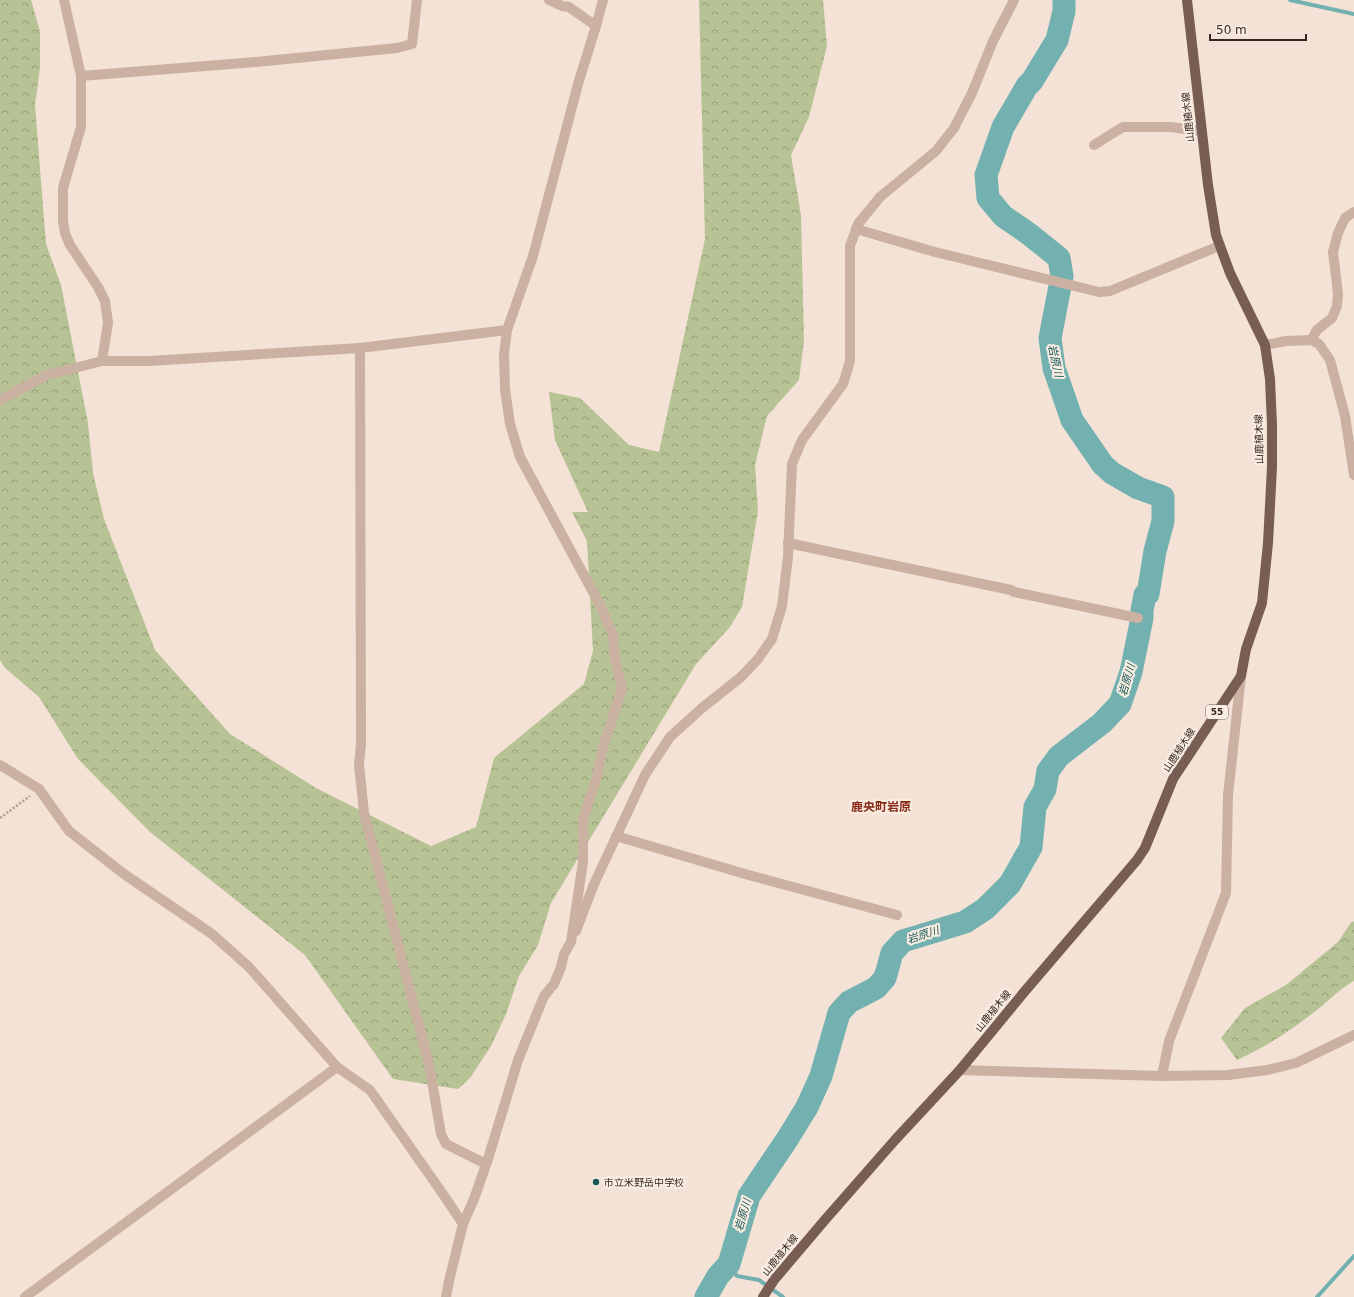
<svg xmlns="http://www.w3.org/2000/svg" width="1354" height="1297" font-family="'DejaVu Sans','Noto Sans JP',sans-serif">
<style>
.forest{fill:url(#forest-crowns)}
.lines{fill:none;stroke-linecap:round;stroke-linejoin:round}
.stream{stroke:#72b1af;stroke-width:4}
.river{stroke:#72b1af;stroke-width:23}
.path{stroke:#b79a8b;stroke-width:2.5;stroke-dasharray:2 2;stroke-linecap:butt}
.minor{stroke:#cbb1a1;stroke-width:10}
.major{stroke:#785d54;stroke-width:10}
.poi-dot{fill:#175958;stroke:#faede2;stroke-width:1.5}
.labels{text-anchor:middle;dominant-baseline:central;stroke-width:4;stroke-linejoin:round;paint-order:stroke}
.shield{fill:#faede2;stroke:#70635d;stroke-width:1}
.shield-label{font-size:9px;font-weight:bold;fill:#352824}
.street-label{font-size:10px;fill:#352824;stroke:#faede2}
.poi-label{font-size:10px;fill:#352824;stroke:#faede2;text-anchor:start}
.water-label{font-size:11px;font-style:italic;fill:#175958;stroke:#faede2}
.quarter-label{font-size:12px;font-weight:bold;fill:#892917;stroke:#faede2}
</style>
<defs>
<pattern id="forest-crowns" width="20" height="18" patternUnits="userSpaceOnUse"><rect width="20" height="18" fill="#b7c295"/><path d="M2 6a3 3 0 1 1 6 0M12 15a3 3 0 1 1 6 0" fill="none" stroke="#969e79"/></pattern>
</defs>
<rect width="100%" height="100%" fill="#f3e2d5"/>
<!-- forest -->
<g class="forest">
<polygon points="0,0 31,0 40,31 40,68 35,105 46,244 61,285 88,423 93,473 104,519 155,650 230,734 316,788 431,846 476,827 494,758 584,684 593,651 587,541 572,512 588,512 555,440 549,392 580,398 629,445 659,452 705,239 699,0 823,0 827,46 809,117 791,155 801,215 804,340 799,380 767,416 755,465 758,511 742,607 730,627 696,664 551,903 538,945 519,976 506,1014 491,1046 470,1078 458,1089 393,1079 305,955 150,832 78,759 39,697 4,667 0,660"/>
<path d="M1352 921 1354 922V981C1339 989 1327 1003 1313 1013 1290 1031 1264 1048 1237 1060L1221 1038 1245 1008 1286 985 1338 942Z"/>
</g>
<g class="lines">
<!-- stream -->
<g class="stream">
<polyline points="1290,0 1354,14"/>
<polyline points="729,1264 737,1276 759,1280 783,1297"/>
<polyline points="1317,1297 1354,1256"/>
</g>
<!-- river -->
<polyline class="river" points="706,1297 718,1276 729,1264 749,1196 788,1138 807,1107 821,1076 839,1013 849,1002 876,988 885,978 892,953 903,941 965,922 985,909 1010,884 1031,847 1035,807 1045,789 1048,771 1059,756 1102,723 1120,704 1131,672 1142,618 1142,610 1145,595 1148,594 1155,551 1163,521 1163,497 1138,488 1112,473 1103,465 1072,420 1054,368 1050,338 1062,276 1059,258 1029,234 1003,216 988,198 986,175 1003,127 1027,86 1032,81 1057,40 1064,11 1064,0"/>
<!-- path -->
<polyline class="path" points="0,818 30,796"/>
<!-- minor -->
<g class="minor">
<polyline points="64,0 81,76 81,127 63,188 63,221 65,233 70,245 98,287 105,301 108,323 102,361"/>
<polyline points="549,0 562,6 569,7 596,26"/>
<polyline points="81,76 256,62 397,48 412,44 417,0"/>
<polyline points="1094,145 1123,127 1171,127 1201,131"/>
<polyline points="856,229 935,252 1099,292 1110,291 1219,246"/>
<polyline points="1311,340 1317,330 1332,318 1337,306 1338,294 1333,252 1338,233 1345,218 1354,212"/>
<polyline points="1265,345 1286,341 1311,340 1319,344 1330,360 1345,416 1354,475"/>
<polyline points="360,348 361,745 359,764 364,813 429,1064 441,1134 446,1144 486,1164"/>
<polyline points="0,400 47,375 102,361 149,361 360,348 507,330"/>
<polyline points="788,543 1011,590 1014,592 1138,618"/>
<polyline points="0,765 39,789 69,831 124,874 212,934 249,967 337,1067 370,1090 445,1197 463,1224"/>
<polyline points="616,836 745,874 897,915"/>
<polyline points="576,931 594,884 645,775 670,737 702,708 741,677 758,659 772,639 782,606 788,557 792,464 802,440 843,384 850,361 850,246 858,224 880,197 936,151 954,128 972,93 993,41 1014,0"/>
<polyline points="960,1070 1162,1076 1228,1075 1267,1070 1296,1063 1354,1035"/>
<polyline points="1162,1076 1169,1041 1226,893 1228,795 1241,676"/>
<polyline points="25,1297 337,1067"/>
<polyline points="446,1297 449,1281 463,1224 474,1199 488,1159 518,1060 544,996 554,984 561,967 564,954 571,942 583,862 583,820 597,776 603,748 622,688 615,659 613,635 600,605 520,457 510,424 505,389 504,354 507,330 533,256 578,84 596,26 603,0"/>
</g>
<!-- major -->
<polyline class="major" points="763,1297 774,1280 824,1221 895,1140 960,1070 1025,991 1137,860 1145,848 1173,779 1241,676 1246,649 1262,603 1268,543 1272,467 1272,425 1270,379 1265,345 1230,273 1216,235 1208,185 1187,0"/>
</g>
<!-- markers -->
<circle class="poi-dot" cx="596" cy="1182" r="4"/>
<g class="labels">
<!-- shield labels -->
<rect class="shield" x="1206" y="705" width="22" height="14" rx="3"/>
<g class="shield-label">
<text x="1217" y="712">55</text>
</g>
<!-- street labels -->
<g class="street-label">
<text transform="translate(1188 117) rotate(-96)">山鹿植木線</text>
<text transform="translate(1259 439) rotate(-91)">山鹿植木線</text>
<text transform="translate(1179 750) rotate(-57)">山鹿植木線</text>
<text transform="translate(993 1011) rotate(-51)">山鹿植木線</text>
<text transform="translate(780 1255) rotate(-51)">山鹿植木線</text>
</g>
<!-- poi labels -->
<g class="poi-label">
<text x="604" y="1182">市立米野岳中学校</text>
</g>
<!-- water labels -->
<g class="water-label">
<text transform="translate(1055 361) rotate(78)">岩原川</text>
<text transform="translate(1127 680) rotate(-74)">岩原川</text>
<text transform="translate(923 935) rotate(-18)">岩原川</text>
<text transform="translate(743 1215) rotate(-74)">岩原川</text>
</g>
<!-- quarter labels -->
<g class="quarter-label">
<text x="881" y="807">鹿央町岩原</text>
</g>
</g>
<!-- scale -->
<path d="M1210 34v6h96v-6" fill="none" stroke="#352824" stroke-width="2"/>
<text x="1216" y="34" font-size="12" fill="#352824" stroke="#faede2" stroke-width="3" paint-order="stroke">50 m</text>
</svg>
